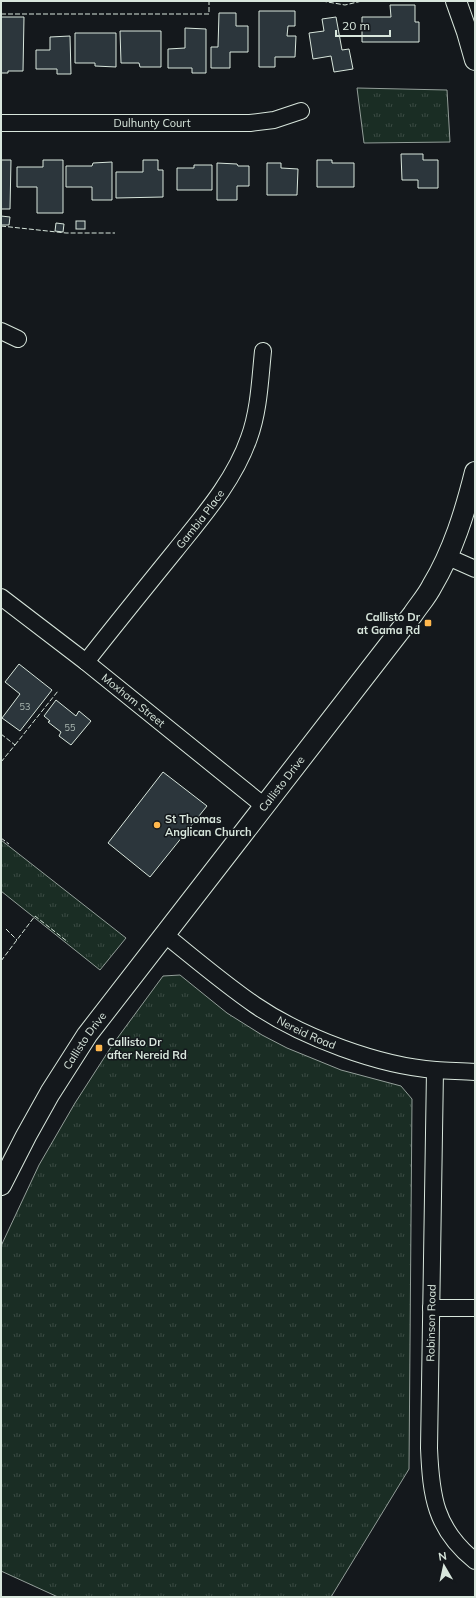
<svg xmlns="http://www.w3.org/2000/svg" width="476" height="1598" font-family="Mulish,sans-serif">
<style>
.grass{fill:url(#grass-tufts);stroke:#939e99}
.building{fill:#2c363c;stroke:#d8e6dc}
.lines{fill:none;stroke-linecap:round;stroke-linejoin:round}
.minor-casing{stroke:#d8e6dc;stroke-width:18}
.tertiary-casing{stroke:#d8e6dc;stroke-width:22}
.minor{stroke:#14181c;stroke-width:16}
.tertiary{stroke:#14181c;stroke-width:20}
.fence{stroke:#d8e6dc;stroke-width:1;stroke-dasharray:5 2;stroke-linecap:butt}
.poi-dot{fill:#ffb74d;stroke:#14181c;stroke-width:1.5}
.labels{text-anchor:middle;dominant-baseline:central;stroke-width:3;stroke-linejoin:round;paint-order:stroke}
.number-label{font-size:9px;fill:#adbab4}
.street-label{font-size:11px;fill:#d8e6dc;stroke:#14181c}
.poi-label{font-size:11px;font-weight:bold;fill:#d8e6dc;stroke:#14181c;text-anchor:start}
</style>
<defs>
<pattern id="grass-tufts" width="24" height="20" patternUnits="userSpaceOnUse"><rect width="24" height="20" fill="#1a2d24"/><path d="M3 7l-1-3M5 7V3M7 7l1-3M15 17l-1-3M17 17v-4M19 17l1-3" fill="none" stroke="#3b4b43"/></pattern>
</defs>
<rect width="100%" height="100%" fill="#14181c"/>
<!-- grass -->
<g class="grass">
<polygon points="357,88 447,90 450,142 364,143"/>
<polygon points="1,840 126,938 100,970 1,891"/>
<polygon points="180,975 227,1013 262,1035 287,1048 341,1070 401,1086 412,1099 409,1469 331,1597 58,1597 1,1571 1,1246 39,1165 75,1103 113,1044 163,976"/>
</g>
<!-- building -->
<g class="building">
<polygon points="390,5 415,5 415,22 419,22 419,42 362,42 362,17 391,17"/>
<polygon points="259,11 295,11 295,26 288,26 287,36 296,36 295,57 275,57 275,67 259,67"/>
<polygon points="219,13 236,13 236,26 248,26 248,52 230,52 230,68 211,68 211,47 218,47"/>
<polygon points="1,17 24,17 23,71 8,71 8,73 1,73"/>
<polygon points="336,17 342,50 349,49 353,69 334,72 331,56 313,59 309,33 324,31 322,19"/>
<polygon points="185,28 206,29 206,73 192,73 192,68 168,68 168,49 185,48"/>
<polygon points="120,31 161,31 161,67 140,67 139,63 121,63"/>
<polygon points="75,33 116,33 116,67 95,66 95,63 75,63"/>
<polygon points="70,36 71,74 57,74 57,69 36,69 36,50 50,50 50,37"/>
<polygon points="401,154 423,154 423,160 438,160 438,188 418,188 418,180 402,180"/>
<polygon points="1,160 11,160 10,209 1,209"/>
<polygon points="43,160 63,160 63,213 37,213 37,187 17,187 17,167 43,167"/>
<polygon points="143,160 158,160 158,170 163,170 163,197 116,198 116,172 143,172"/>
<polygon points="317,160 332,160 332,163 354,163 354,187 317,187"/>
<polygon points="112,162 112,200 92,200 92,187 66,187 66,166 92,166 93,163"/>
<polygon points="217,163 237,164 238,166 249,166 249,186 237,186 237,200 217,200"/>
<polygon points="267,163 281,163 281,168 298,169 297,195 267,195"/>
<polygon points="194,165 212,165 212,190 177,190 177,168 194,168"/>
<polygon points="1,216 10,217 9,225 1,225"/>
<rect x="76" y="221" width="9" height="8"/>
<polygon points="56,223 64,224 63,232 55,231"/>
<polygon points="19,664 52,690 20,731 2,718 20,694 5,682"/>
<polygon points="56,700 76,716 79,711 91,721 71,745 59,736 61,732 48,722 50,721 44,716"/>
<polygon points="163,772 207,806 150,877 108,843"/>
</g>
<g class="lines">
<defs>
<g id="minor">
<path id="s1" d="M1 123H250L274 120 301 111"/>
<polyline points="1,331 18,339"/>
<polyline points="448,557 475,569"/>
<path id="s2" d="M1 597 86 662 263 805"/>
<path id="s3" d="M86 662C115 625 145 588 175 551 203 516 234 481 249 438 259 411 260 380 263 351"/>
<path id="s4" d="M164 934C194 958 223 983 255 1005 302 1037 379 1066 436 1070 449 1071 462 1071 475 1072"/>
<path d="M435 1070 429 1448C431 1496 435 1529 475 1561"/>
<polyline points="431,1308 475,1308"/>
</g>
<g id="tertiary">
<polyline points="456,1 467,32 475,60"/>
<path id="s5" d="M1 1185 26 1136 50 1093 87 1035 413 614C419 605 427 596 432 586 453 551 465 512 475 472"/>
</g>
</defs>
<!-- minor casing -->
<use href="#minor" class="minor-casing"/>
<!-- tertiary casing -->
<use href="#tertiary" class="tertiary-casing"/>
<!-- minor -->
<use href="#minor" class="minor"/>
<!-- tertiary -->
<use href="#tertiary" class="tertiary"/>
<!-- fence -->
<g class="fence">
<polyline points="322,1 345,5 362,1"/>
<polyline points="1,14 209,14 209,1"/>
<polyline points="1,226 66,233 115,233"/>
<polyline points="1,734 15,745 1,762"/>
<polyline points="15,745 58,691"/>
<polyline points="1,838 9,844"/>
<polyline points="6,929 17,940"/>
<polyline points="1,961 35,916 68,942"/>
</g>
</g>
<!-- markers -->
<g class="poi-dot">
<rect x="424" y="619" width="8" height="8" rx="2"/>
<circle cx="157" cy="825" r="4"/>
<rect x="95" y="1044" width="8" height="8" rx="2"/>
</g>
<g class="labels">
<!-- number labels -->
<g class="number-label">
<text x="25" y="706">53</text>
<text x="70" y="727">55</text>
</g>
<!-- street labels -->
<g class="street-label">
<text stroke="none"><textPath href="#s1" startOffset="151">Dulhunty Court</textPath></text>
<text stroke="none"><textPath href="#s3" startOffset="183">Gambia Place</textPath></text>
<text stroke="none"><textPath href="#s2" startOffset="168">Moxham Street</textPath></text>
<text stroke="none"><textPath href="#s5" startOffset="491">Callisto Drive</textPath></text>
<text stroke="none"><textPath href="#s4" startOffset="174">Nereid Road</textPath></text>
<text stroke="none"><textPath href="#s5" startOffset="167">Callisto Drive</textPath></text>
<text transform="translate(431 1323) rotate(-89)">Robinson Road</text>
</g>
<!-- poi labels -->
<g class="poi-label">
<text x="420" y="617" text-anchor="end">Callisto Dr<tspan x="420" dy="13">at Gama Rd</tspan></text>
<text x="165" y="819">St Thomas<tspan x="165" dy="13">Anglican Church</tspan></text>
<text x="107" y="1042">Callisto Dr<tspan x="107" dy="13">after Nereid Rd</tspan></text>
</g>
</g>
<!-- border -->
<rect width="476" height="1598" fill="none" stroke="#d8e6dc" stroke-width="4"/>
<!-- north arrow -->
<g transform="translate(444 1566) rotate(351)" stroke="#14181c" stroke-width="3" paint-order="stroke">
<path d="M0-3L7 15L0 10L-7 15Z" fill="#d8e6dc"/>
<text y="-6" font-size="11" font-weight="bold" text-anchor="middle" fill="#d8e6dc">N</text>
</g>
<!-- scale -->
<path d="M336 30v6h54v-6" fill="none" stroke="#d8e6dc" stroke-width="2"/>
<text x="342" y="30" font-size="12" fill="#d8e6dc" stroke="#14181c" stroke-width="3" paint-order="stroke">20 m</text>
</svg>
